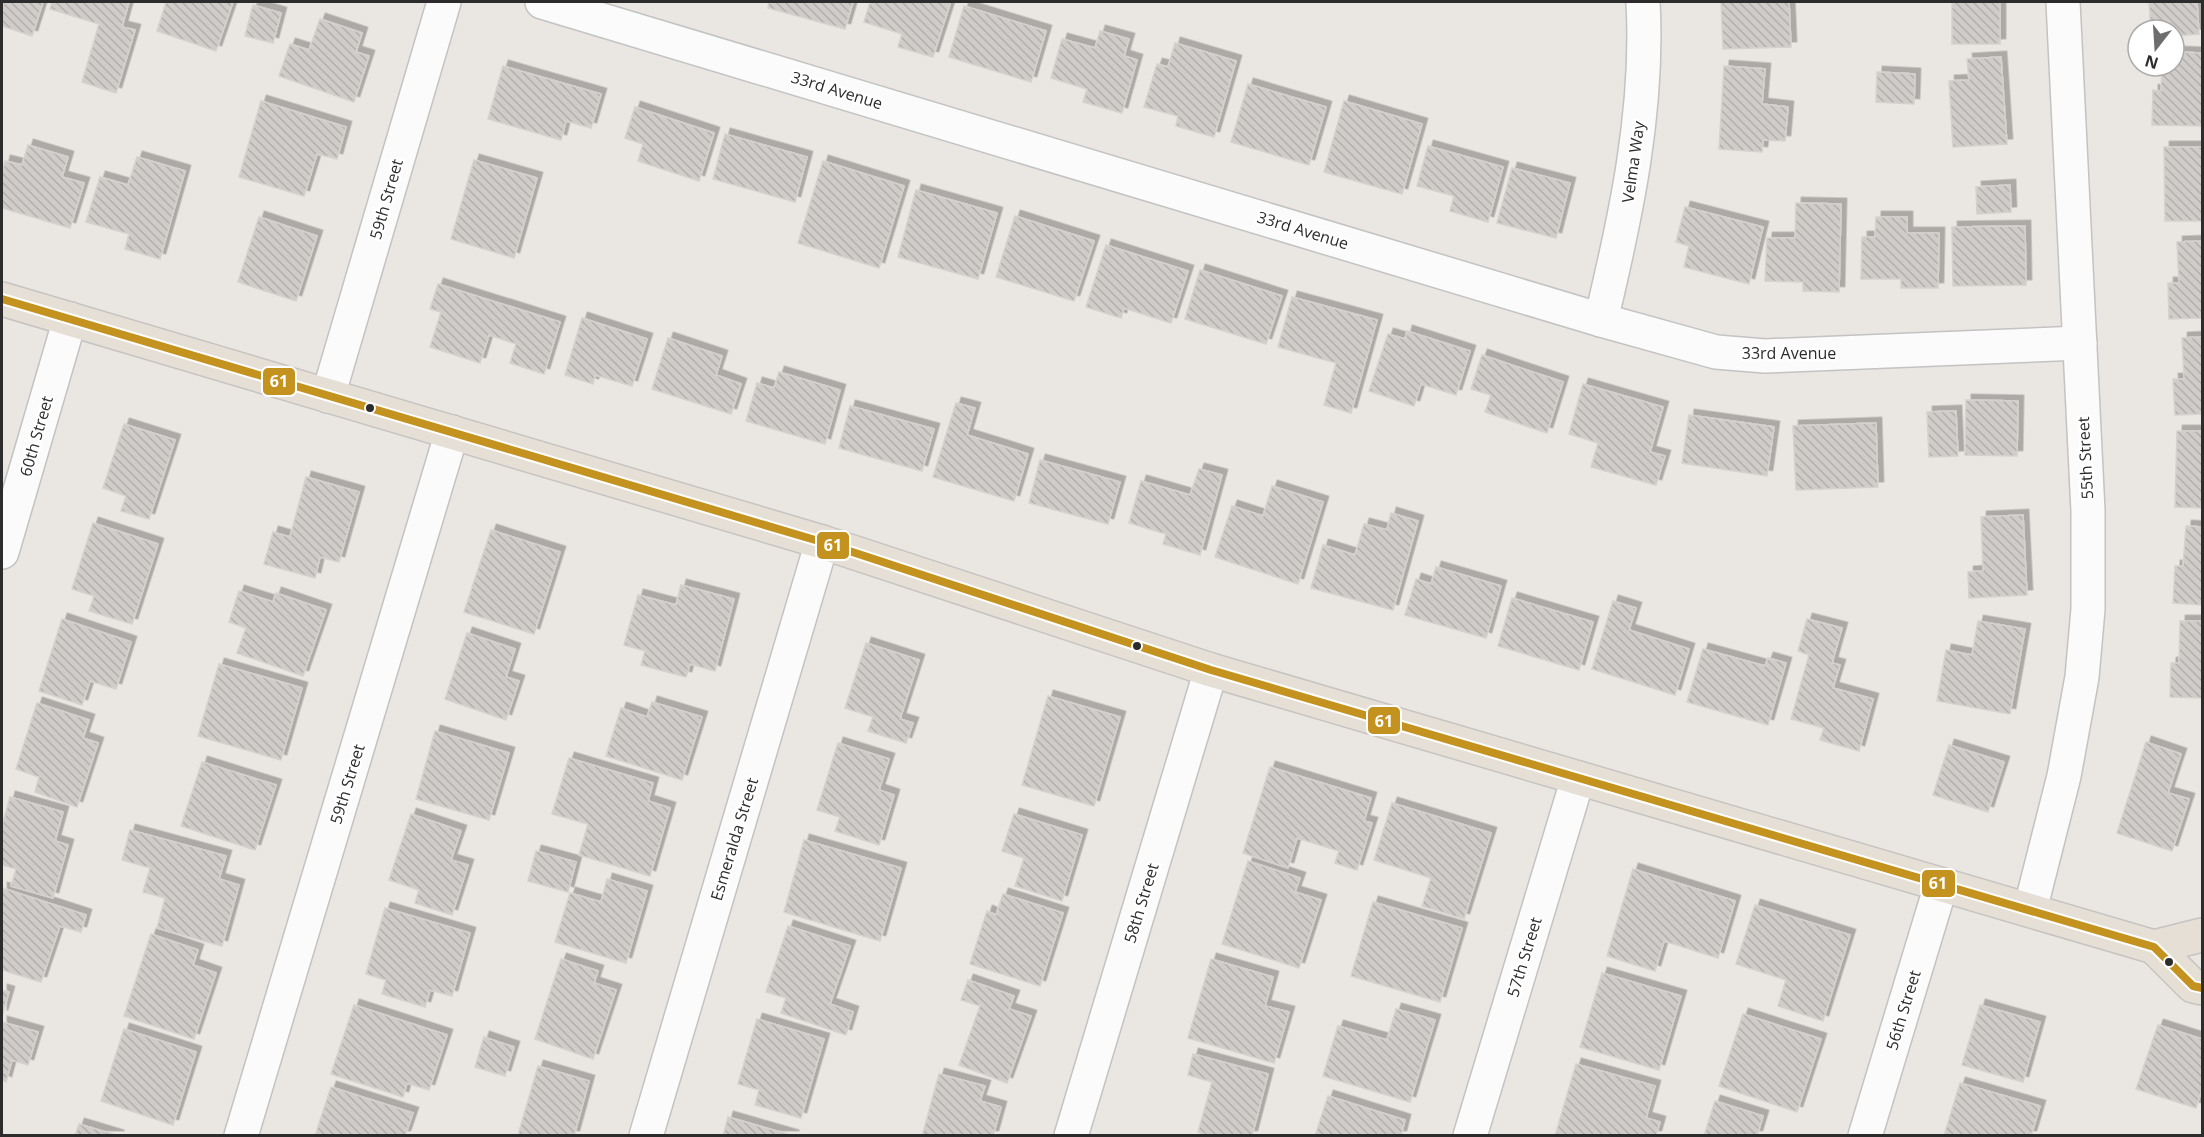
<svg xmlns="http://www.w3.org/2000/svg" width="2204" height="1137" font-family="'Open Sans',sans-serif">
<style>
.building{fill:url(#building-back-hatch);stroke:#d5d1ce;stroke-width:1.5;filter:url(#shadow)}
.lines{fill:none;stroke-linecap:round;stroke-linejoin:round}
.minor-casing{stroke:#c3c3c3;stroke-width:36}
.major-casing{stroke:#c6c4c2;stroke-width:36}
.minor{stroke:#fcfbfb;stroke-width:33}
.major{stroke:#e6dfd5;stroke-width:33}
.bus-1-casing{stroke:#fff;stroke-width:12}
.bus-1{stroke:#c3921f;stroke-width:8}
.bus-dot{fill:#2c2c2c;stroke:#fff;stroke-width:2}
.labels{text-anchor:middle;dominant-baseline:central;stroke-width:5;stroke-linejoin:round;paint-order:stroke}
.street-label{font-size:16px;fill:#2c2c2c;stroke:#fff}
.line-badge{stroke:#fff;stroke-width:2}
.badge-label{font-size:16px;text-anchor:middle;font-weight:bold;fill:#fff}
</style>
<defs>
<pattern id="building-back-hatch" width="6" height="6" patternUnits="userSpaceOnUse" patternTransform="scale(1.5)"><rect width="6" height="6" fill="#cfccc9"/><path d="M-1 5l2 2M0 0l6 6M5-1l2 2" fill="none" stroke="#b2afad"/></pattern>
<filter id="shadow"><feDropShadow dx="5.5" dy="-5.5" stdDeviation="0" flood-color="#0004"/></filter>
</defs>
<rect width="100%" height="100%" fill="#eae6e2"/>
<!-- building -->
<g class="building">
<polygon points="4,2 43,2 32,36 2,26 2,9"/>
<polygon points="52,2 129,2 122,27 135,30 116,93 82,82 99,24 50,9"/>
<polygon points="166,2 233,2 216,51 157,31"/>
<polygon points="769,2 853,2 845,29 768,8"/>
<polygon points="870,2 944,2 950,4 933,57 898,47 902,34 864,22"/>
<polygon points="1721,2 1789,2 1791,47 1723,49"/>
<rect x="1952" y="2" width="48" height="42"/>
<polygon points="2149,2 2197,2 2199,34 2174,36 2174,30 2151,30"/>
<polygon points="253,5 281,13 273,43 245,36"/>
<polygon points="964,6 1046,31 1031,82 949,57"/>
<polygon points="320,19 362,33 356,52 369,56 354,102 279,76 290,44 309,50"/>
<polygon points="1100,31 1129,39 1124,56 1137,60 1122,113 1083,102 1087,89 1051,78 1062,39 1095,48"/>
<polygon points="1175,43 1236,61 1214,137 1176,126 1178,116 1144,107 1157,64 1168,67"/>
<polygon points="2174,52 2202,53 2202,126 2152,125 2153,90 2161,91 2162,66 2174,66"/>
<polygon points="2001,57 2007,144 1953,147 1949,81 1969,80 1967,59"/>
<polygon points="503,66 601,94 591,128 566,121 561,140 488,119"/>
<polygon points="1724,66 1765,69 1762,104 1788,107 1785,141 1763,140 1762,152 1719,149"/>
<polygon points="1877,72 1915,74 1914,104 1876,102"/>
<polygon points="1248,84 1326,107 1309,165 1231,142"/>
<polygon points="261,101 346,127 337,159 317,154 304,196 239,177"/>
<polygon points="1344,101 1422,124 1402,194 1324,172"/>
<polygon points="635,107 714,133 699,181 638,161 643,144 625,138"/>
<polygon points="725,134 807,157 795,202 713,179"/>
<polygon points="28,145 68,157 62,177 84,183 70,228 2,208 2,174 5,161 22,165"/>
<polygon points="1428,146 1503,167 1488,222 1450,211 1454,196 1417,186"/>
<polygon points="2164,147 2202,147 2202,221 2165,221"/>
<polygon points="137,157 185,171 160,259 125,249 129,234 86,222 100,177 128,185"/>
<polygon points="474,160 537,178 514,258 451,239"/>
<polygon points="823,161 904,186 879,268 798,243"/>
<polygon points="1512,168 1570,183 1556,238 1497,223"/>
<polygon points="2010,185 2011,212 1977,214 1976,187"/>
<polygon points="916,190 997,213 978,279 898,257"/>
<polygon points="1796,203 1841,204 1839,292 1803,291 1803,282 1765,281 1767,238 1795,238"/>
<polygon points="1685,207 1763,227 1749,284 1684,267 1689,246 1676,242"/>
<polygon points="1015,216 1094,241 1074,301 996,277"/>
<polygon points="259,217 317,236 296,301 238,282"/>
<polygon points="1876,217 1907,217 1907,233 1939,233 1938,288 1901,288 1901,279 1861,279 1862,237 1875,237"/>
<polygon points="2025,226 2026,285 1953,286 1952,227"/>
<polygon points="2202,241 2202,318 2169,319 2168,283 2179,283 2177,242"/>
<polygon points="1106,245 1188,271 1171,323 1124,308 1121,318 1086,307"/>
<polygon points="1200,270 1282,296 1266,344 1185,319"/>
<polygon points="438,284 560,322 544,374 510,363 516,344 489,335 480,363 430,347 441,312 430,309"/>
<polygon points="1292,297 1377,320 1351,413 1324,405 1336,363 1278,347"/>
<polygon points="582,318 647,339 632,386 595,375 593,384 565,375"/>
<polygon points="1407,331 1470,351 1456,395 1421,384 1414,406 1369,391 1388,334 1405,339"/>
<polygon points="2202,337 2202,414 2175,415 2173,379 2184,379 2182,338"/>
<polygon points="668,338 722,356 716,375 741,384 731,414 652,389"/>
<polygon points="1482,355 1563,382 1547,433 1485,412 1491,395 1471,389"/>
<polygon points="779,372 840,390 825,444 746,421 757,383 774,388"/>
<polygon points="1583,384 1663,407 1650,452 1665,456 1656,485 1591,467 1598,443 1569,434"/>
<polygon points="1966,400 2018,401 2017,456 1965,455"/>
<polygon points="956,403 975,408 967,435 1028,454 1014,501 933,477"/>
<polygon points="850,406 934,429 922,471 839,448"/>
<polygon points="1956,411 1958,456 1929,457 1927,412"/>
<polygon points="1689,415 1774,427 1767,476 1682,463"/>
<polygon points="1876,423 1878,487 1796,490 1793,426"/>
<polygon points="124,424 175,440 149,519 121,511 126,496 103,488"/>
<polygon points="2177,431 2202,431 2202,508 2175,507"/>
<polygon points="1040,460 1120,482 1108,524 1029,503"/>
<polygon points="1199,469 1222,475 1200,555 1163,544 1166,534 1129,523 1141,481 1190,495"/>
<polygon points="306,477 359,492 339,562 320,557 315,578 264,564 273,532 290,537"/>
<polygon points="1272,486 1323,502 1298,584 1215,557 1232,506 1263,516"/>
<polygon points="1391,513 1418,521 1393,610 1311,588 1323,545 1355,555 1364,524 1387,530"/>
<polygon points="2023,515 2027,595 1969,598 1968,572 1983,571 1981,517"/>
<polygon points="93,523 158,544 132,624 89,611 94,596 72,589"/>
<polygon points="2186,526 2202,527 2202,605 2173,603 2175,566 2183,566"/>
<polygon points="491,530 560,552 534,634 464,612"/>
<polygon points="1436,567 1501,586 1486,638 1405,615 1416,579 1431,584"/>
<polygon points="681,585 734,599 715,671 690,664 686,677 641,665 645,651 624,645 638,595 676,605"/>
<polygon points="239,591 273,602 276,593 326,610 303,676 237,653 246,628 229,622"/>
<polygon points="1512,598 1593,622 1579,670 1498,646"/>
<polygon points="1613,601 1636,608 1629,630 1689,649 1675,695 1592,669"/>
<polygon points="62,619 131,642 116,689 90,681 82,705 39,691"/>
<polygon points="1807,619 1842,628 1832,663 1840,665 1833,688 1873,699 1859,751 1820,740 1824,728 1791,719 1809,655 1798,651"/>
<polygon points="1978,621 2025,629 2010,714 1937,701 1946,650 1972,655"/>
<polygon points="2180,621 2202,621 2202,698 2170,697 2171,663 2179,663"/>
<polygon points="467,633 515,649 506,677 519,681 506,720 445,699"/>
<polygon points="866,643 919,660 900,719 913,723 906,743 868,731 873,717 845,708"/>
<polygon points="1703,649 1765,666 1768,658 1786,663 1768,725 1687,702"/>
<polygon points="219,664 302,688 281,760 198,736"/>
<polygon points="1048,696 1120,717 1094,806 1022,785"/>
<polygon points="652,702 702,717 682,780 606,756 621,708 647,717"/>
<polygon points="37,703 89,720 83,738 98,743 77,807 35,792 39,777 16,769"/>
<polygon points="435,731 509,753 489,820 416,799"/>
<polygon points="2146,742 2181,754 2168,793 2189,799 2172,851 2117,833"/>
<polygon points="838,743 889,759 879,790 894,795 879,845 835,831 840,817 817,810"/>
<polygon points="1949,745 2004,762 1988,812 1933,795"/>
<polygon points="569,758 653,783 648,801 670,808 650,876 579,855 588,824 552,814"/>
<polygon points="202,762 276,785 255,850 181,826"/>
<polygon points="1270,767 1371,798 1364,821 1372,823 1357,870 1335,863 1339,851 1297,838 1288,868 1243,853"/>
<polygon points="10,797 63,812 55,841 68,845 53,898 11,886 16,869 2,865 2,826"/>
<polygon points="1392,803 1491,833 1464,919 1422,906 1431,878 1374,860"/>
<polygon points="411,814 461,831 451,860 468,865 452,915 415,903 419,890 389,880"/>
<polygon points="1014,814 1082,835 1062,901 1015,886 1024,858 1002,851"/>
<polygon points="130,830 226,856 219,879 239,885 222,946 157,928 165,898 143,892 150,868 122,860"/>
<polygon points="804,840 901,868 880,941 784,912"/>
<polygon points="536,851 576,862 568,892 528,881"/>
<polygon points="1248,861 1300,878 1295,892 1321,900 1299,968 1222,944"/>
<polygon points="1633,869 1735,901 1718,958 1664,941 1655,971 1607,956"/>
<polygon points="607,879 647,891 626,963 555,942 570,893 601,902"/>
<polygon points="2,888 86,915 81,932 60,926 41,982 2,970"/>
<polygon points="1003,894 1063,913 1040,986 970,964 987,911 996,915"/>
<polygon points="1373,902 1462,928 1440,1002 1351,976"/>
<polygon points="1755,905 1850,935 1823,1021 1778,1006 1786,980 1736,964"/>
<polygon points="385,908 470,933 452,996 430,990 425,1007 382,994 386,980 366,974"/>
<polygon points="788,926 850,946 830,1004 853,1012 846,1035 781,1013 786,998 766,992"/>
<polygon points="151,934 198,950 193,965 216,973 194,1039 124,1016"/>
<polygon points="561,959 598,971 594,983 616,990 593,1059 535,1039"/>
<polygon points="1211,959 1273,977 1265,1006 1289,1012 1274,1063 1188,1038"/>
<polygon points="1602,973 1681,996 1659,1070 1580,1047"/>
<polygon points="968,980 1014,996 1009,1009 1031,1016 1007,1083 959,1065 980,1006 961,1000"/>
<polygon points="2,990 9,992 2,1016"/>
<polygon points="354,1005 447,1035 429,1090 407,1083 403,1097 331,1074"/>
<polygon points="1980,1005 2040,1022 2023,1082 1962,1065"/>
<polygon points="1396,1009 1435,1020 1410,1102 1323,1076 1338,1026 1387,1040"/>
<polygon points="1743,1014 1821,1039 1797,1112 1719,1086"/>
<polygon points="757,1019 824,1039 801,1118 755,1105 759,1090 738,1084"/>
<polygon points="2,1022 38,1032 28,1065 12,1060 6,1082 2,1080"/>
<polygon points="2158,1025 2202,1039 2202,1089 2196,1108 2136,1089"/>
<polygon points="124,1029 196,1052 173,1125 101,1101"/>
<polygon points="484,1037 514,1047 505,1076 475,1067"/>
<polygon points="1193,1054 1268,1074 1252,1136 1210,1136 1198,1132 1212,1082 1188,1075"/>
<polygon points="1576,1064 1655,1086 1646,1118 1660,1122 1656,1136 1555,1136"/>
<polygon points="538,1066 589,1081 574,1136 518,1135"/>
<polygon points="939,1074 985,1086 980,1101 1001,1107 993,1136 922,1136"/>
<polygon points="1960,1083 2040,1106 2031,1136 1944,1136"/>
<polygon points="331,1087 413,1113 405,1136 315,1136"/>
<polygon points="1328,1096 1405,1120 1401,1136 1315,1136"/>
<polygon points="1715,1101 1763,1116 1757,1136 1704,1136"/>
<polygon points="728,1117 794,1136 723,1136"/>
<polygon points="79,1124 119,1136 75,1136"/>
</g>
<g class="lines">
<defs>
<g id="minor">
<polyline points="542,2 1601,320 1716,352 1765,356 2080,343"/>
<path d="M1601 320C1626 216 1649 109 1643 2"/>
<polyline points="328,396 444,2"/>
<polyline points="2,552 70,319"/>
<polyline points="2030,910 2064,776 2082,677 2088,609 2088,511 2063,2"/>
<polyline points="241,1136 452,432"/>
<polyline points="646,1136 822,542"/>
<polyline points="1071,1136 1211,670"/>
<polyline points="1470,1136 1578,778"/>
<polyline points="1865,1136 1941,885"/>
</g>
<g id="major">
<polyline points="2,299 822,542 1211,670 2154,947 2193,986 2202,988"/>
<polyline points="2154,947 2202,935"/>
</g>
</defs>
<!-- minor casing -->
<use href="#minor" class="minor-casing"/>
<!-- major casing -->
<use href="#major" class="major-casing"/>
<!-- minor -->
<use href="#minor" class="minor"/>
<!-- major -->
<use href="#major" class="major"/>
<defs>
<polyline id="bus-1" points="2,299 822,542 1211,670 2154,947 2193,986 2202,988"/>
</defs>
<!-- bus-1 casing -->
<use href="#bus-1" class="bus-1-casing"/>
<!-- bus-1 -->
<use href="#bus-1" class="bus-1"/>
</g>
<!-- markers -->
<g class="bus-dot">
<circle cx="370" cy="408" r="5"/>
<circle cx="1137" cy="646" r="5"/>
<circle cx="2169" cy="962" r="5"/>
</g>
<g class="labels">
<!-- street labels -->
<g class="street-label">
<text transform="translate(837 90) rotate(17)">33rd Avenue</text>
<text transform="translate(1633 162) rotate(-82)">Velma Way</text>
<text transform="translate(386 199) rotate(-74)">59th Street</text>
<text transform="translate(1303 230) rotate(17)">33rd Avenue</text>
<text x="1789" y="353">33rd Avenue</text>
<text transform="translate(36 436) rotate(-74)">60th Street</text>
<text transform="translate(2085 458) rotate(-93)">55th Street</text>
<text transform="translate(347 784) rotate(-73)">59th Street</text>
<text transform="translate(734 839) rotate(-73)">Esmeralda Street</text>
<text transform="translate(1141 903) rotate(-73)">58th Street</text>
<text transform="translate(1524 957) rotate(-73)">57th Street</text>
<text transform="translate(1903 1010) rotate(-73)">56th Street</text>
</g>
</g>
<g class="line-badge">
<rect x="262" y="367" width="34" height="29" rx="6" fill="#c3921f"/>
<rect x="816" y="531" width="34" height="29" rx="6" fill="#c3921f"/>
<rect x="1367" y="706" width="34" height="29" rx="6" fill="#c3921f"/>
<rect x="1921" y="869" width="35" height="29" rx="6" fill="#c3921f"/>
</g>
<g class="badge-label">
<text x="279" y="387">61</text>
<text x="833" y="551">61</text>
<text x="1384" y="727">61</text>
<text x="1938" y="889">61</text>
</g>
<!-- border -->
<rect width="2204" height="1137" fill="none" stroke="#2c2c2c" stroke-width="6"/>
<!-- north arrow -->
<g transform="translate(2156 48) rotate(197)"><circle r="28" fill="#ffffff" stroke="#ababab" stroke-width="1.5"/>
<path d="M0-4.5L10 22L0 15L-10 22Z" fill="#6e6d6c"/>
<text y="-9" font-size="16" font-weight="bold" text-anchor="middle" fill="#2c2c2c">N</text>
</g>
</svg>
